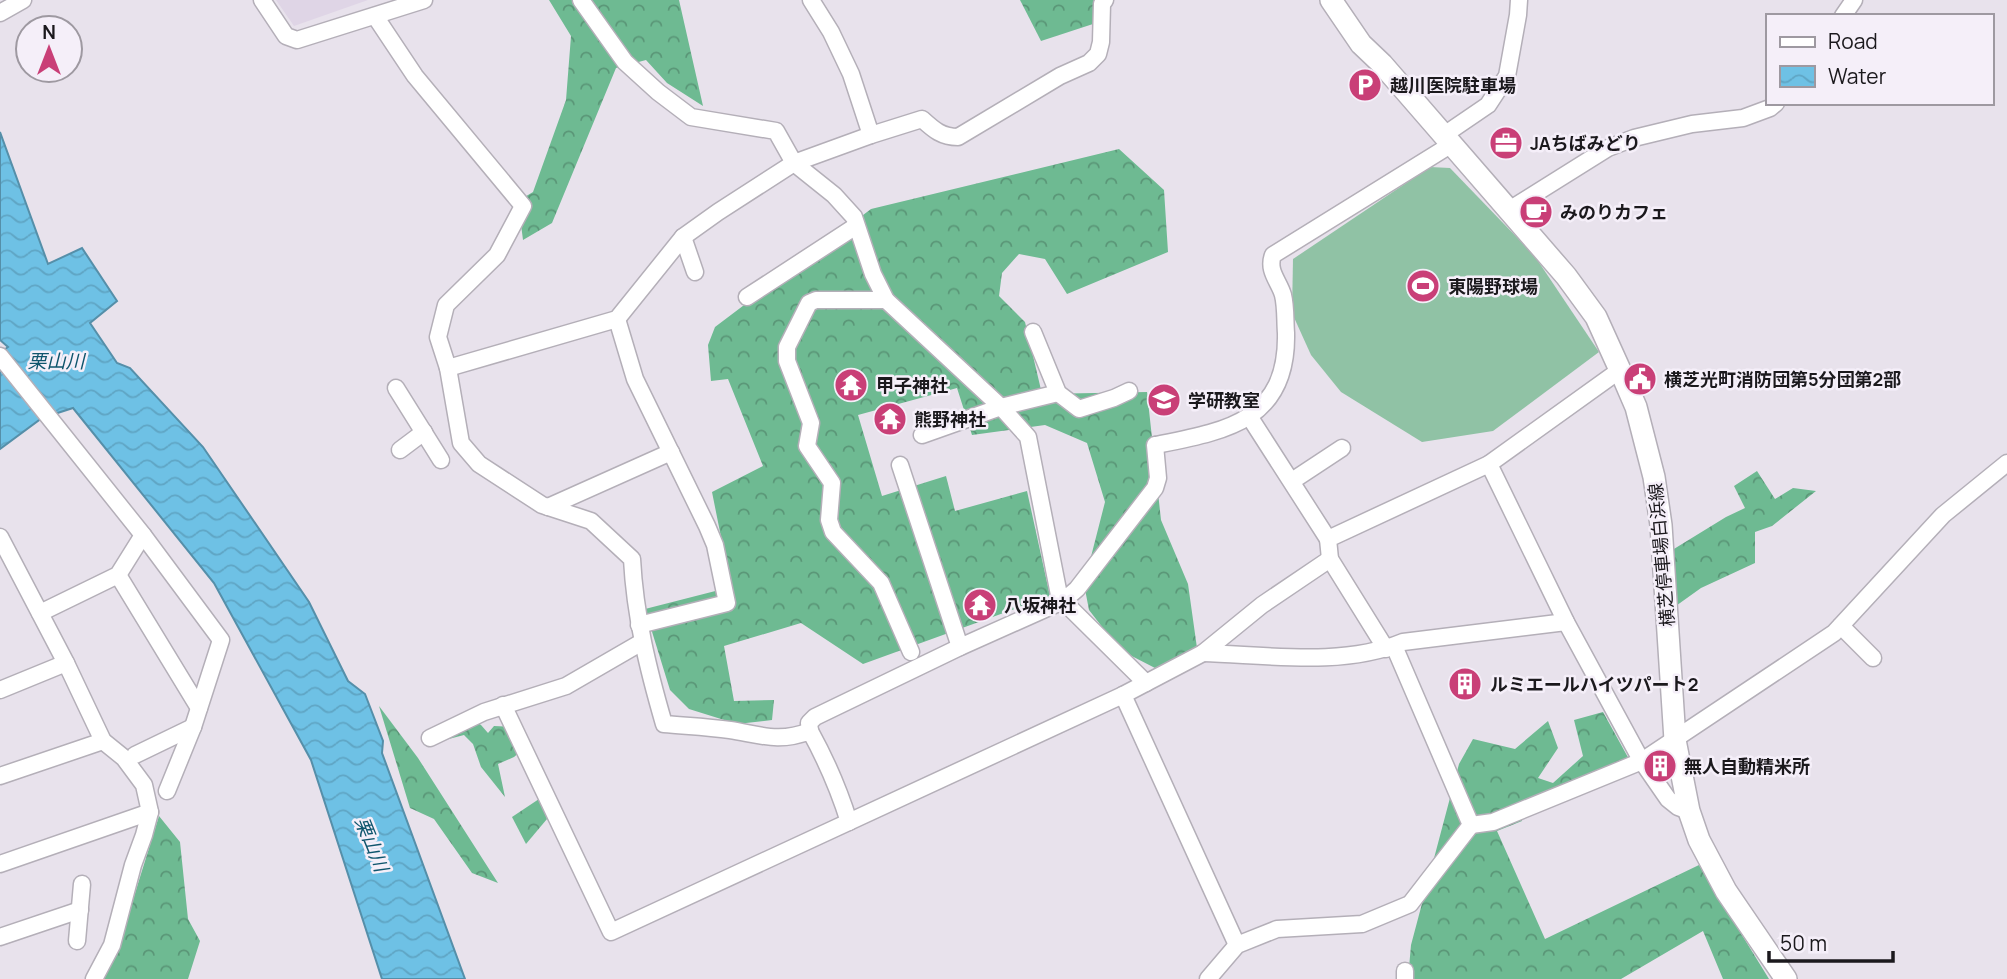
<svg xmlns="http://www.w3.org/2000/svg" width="2007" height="979" font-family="Manrope,'Noto Sans JP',sans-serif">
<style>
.built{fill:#dfd5e6}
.forest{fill:url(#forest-crowns)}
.garden{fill:#90c2a5}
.water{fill:url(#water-waves);stroke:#558fa9;stroke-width:2}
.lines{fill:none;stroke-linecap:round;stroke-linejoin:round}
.minor-casing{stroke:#b4afb8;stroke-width:19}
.secondary-casing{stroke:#b4afb8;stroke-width:24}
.minor{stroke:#fff;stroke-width:16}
.secondary{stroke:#fff;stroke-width:21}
.labels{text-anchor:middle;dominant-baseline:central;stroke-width:5;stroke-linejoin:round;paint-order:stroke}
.poi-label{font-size:18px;font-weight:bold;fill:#1b191d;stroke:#f5eff9;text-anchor:start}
.street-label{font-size:18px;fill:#1b191d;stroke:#f5eff9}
.water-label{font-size:19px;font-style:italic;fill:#0f556d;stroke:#f5eff9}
</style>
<defs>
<pattern id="forest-crowns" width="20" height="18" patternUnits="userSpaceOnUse" patternTransform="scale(1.75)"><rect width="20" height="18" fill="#6eba92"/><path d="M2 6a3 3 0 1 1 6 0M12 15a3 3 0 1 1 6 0" fill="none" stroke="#5a9677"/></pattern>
<pattern id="water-waves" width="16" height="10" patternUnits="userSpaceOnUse" patternTransform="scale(1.75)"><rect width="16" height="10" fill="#6ec1e5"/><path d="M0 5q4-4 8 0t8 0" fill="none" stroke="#5fa5c4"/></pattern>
</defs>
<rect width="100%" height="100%" fill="#e8e2ec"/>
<!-- built -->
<polygon class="built" points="276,0 368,0 294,26"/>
<!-- forest -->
<g class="forest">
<polygon points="549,0 679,0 703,106 667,83 646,60 616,68 552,223 523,240 518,201 533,192 566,100 571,36"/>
<polygon points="1020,0 1097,0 1093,24 1041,41"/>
<polygon points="1119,149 1164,190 1168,252 1067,294 1045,259 1019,254 1002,273 999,296 1025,322 1042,394 1147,392 1161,520 1188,584 1197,648 1155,668 1120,650 1089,610 1084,584 1105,502 1087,443 1045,425 972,435 957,388 858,415 882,496 946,476 955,511 1027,491 1050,596 863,664 801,623 724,646 734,701 774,700 772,720 737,724 689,709 670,690 645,609 731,587 712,492 763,466 728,379 711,381 708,345 715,327 871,209"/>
<polygon points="1757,471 1775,499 1793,488 1816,491 1772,526 1755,532 1755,563 1701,588 1673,608 1669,552 1726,517 1745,508 1734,486"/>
<polygon points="379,706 418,758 498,883 472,873 434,819 410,808"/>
<polygon points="1603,712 1630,761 1519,806 1522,821 1497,831 1545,939 1699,865 1769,979 1723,979 1703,931 1621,979 1408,979 1411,945 1459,764 1473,739 1515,749 1548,721 1558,748 1538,778 1553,783 1583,756 1574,720"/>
<polygon points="465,714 481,725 488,733 494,726 517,727 521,751 514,757 498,764 505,797 481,767 473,744 464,735 445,740 453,723"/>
<polygon points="539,799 547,819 526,844 512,817"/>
<polygon points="159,816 180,842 188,919 200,941 188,979 101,979 127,919"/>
</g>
<!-- garden -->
<polygon class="garden" points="1430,167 1450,168 1534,255 1599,352 1493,431 1422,442 1341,392 1311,355 1292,313 1293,259"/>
<!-- water -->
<polygon class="water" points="0,132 48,264 82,248 117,301 90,323 117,363 130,368 203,447 309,602 348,681 365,694 383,741 382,753 465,979 382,979 311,760 214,583 73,408 42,418 0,449 0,353 8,347 0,340"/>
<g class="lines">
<defs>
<g id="minor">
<polyline points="262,0 286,36 297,40 424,0"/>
<polyline points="581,0 625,62 658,92 691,117 776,131 794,163 834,195 854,217 873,274 886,300 1001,407 1028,437 1059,595 1063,601 1077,589 1155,488 1158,478 1155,445"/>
<polyline points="811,0 831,32 851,74 871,135"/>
<polyline points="0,13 23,0"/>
<path d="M375 16 415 76 523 206 497 255 446 305 438 337 448 368 461 443 479 464 542 505 591 521 632 559C635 616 648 669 664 724 686 726 708 727 730 730 761 735 779 743 810 731 826 760 839 790 849 822"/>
<polyline points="1843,16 1854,0"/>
<polyline points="1444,135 1488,105 1507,76 1518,15 1519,0"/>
<polyline points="1509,210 1608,148 1634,138 1692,124 1743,118 1770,108 1776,103"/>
<polyline points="683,237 695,272"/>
<polyline points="747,297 856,226"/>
<polyline points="886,300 816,300 809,303 787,347 787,361 811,423 807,446 832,483 829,520 833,532 881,583 911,652"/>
<polyline points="617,319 635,379 707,526 715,545 727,603 639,625"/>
<polyline points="1033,332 1058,393 1079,409 1114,398 1129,391"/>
<polyline points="0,356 143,535 221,640 193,727 167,791"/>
<path d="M448 368 617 319 683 237 718 212 794 163 871 135 922 119C934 130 942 137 958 137L1060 76 1089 63 1098 54 1101 42 1102 4 1105 0"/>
<polyline points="396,388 441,460"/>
<polyline points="1249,416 1328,539"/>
<polyline points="922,435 1001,407 1058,393"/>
<path d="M1156 445C1226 431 1288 421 1286 333 1285 321 1286 307 1283 295 1279 281 1267 271 1273 255L1452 144"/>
<polyline points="400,450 424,432"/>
<polyline points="1489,464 1566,622 1641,760 1668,799 1678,807 1689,811"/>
<polyline points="900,465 960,647"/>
<polyline points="1292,481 1342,448"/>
<polyline points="548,507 671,452"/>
<polyline points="0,537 66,663 103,741 124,758 144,785 150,812 144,835 133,865 112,945 94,979"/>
<polyline points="118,575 199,708"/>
<polyline points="40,613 118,575 143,535"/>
<polyline points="1841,626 1873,658"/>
<polyline points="1386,649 1330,559 1328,539 1489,464 1620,370"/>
<path d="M1203 653C1267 655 1343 667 1403 642L1566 622"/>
<polyline points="0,690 66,663"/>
<polyline points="1123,695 1237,945"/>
<polyline points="503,705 611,932 1123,695 1203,653 1262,605 1330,559"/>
<polyline points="810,731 809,723 815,717 960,647 1063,601 1146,683"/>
<polyline points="430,738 484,712 566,686 642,642"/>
<polyline points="135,755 193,727"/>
<polyline points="0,776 103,741"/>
<polyline points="1471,825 1493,822 1642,761 1834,633 1943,515 2007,463"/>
<polyline points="0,864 150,812"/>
<polyline points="0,937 80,910"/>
<polyline points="77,941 82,884"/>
<polyline points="1405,971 1405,979"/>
<polyline points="1208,979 1237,945 1277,929 1362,924 1410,904 1471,825 1394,646"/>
</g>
<polyline id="secondary" points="1331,0 1361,44 1382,64 1566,276 1596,317 1620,370 1636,407 1654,477 1661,525 1675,740 1689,811 1699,840 1726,891 1786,979"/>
</defs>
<!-- minor casing -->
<use href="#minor" class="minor-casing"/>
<!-- secondary casing -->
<use href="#secondary" class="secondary-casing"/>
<!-- minor -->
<use href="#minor" class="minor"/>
<!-- secondary -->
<use href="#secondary" class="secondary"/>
</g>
<!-- icons -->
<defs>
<symbol id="parking-disc" viewBox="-11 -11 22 22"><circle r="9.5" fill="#c93f77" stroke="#f5eff9"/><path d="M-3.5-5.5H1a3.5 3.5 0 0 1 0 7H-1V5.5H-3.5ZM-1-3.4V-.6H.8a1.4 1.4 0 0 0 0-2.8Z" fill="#fff"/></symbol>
<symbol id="office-disc" viewBox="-11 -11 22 22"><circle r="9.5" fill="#c93f77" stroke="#f5eff9"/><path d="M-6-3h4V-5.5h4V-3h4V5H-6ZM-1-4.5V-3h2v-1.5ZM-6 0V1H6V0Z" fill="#fff"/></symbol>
<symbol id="cafe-disc" viewBox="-11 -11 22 22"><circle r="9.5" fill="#c93f77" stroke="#f5eff9"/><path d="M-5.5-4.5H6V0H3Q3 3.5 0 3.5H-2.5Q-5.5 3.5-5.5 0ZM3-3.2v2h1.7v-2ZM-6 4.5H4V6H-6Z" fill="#fff"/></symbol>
<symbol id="stadium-disc" viewBox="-11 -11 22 22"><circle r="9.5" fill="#c93f77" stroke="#f5eff9"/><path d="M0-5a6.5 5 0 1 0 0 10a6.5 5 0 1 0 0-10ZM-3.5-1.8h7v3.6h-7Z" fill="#fff"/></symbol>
<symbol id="civic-disc" viewBox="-11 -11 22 22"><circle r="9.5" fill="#c93f77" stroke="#f5eff9"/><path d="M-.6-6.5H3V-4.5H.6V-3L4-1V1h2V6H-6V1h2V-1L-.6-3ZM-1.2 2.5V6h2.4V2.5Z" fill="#fff"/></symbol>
<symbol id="temple-disc" viewBox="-11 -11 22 22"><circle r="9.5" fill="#c93f77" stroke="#f5eff9"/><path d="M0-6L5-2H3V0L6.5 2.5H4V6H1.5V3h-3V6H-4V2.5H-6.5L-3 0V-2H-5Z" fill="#fff"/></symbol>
<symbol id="school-disc" viewBox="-11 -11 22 22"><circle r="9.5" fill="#c93f77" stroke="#f5eff9"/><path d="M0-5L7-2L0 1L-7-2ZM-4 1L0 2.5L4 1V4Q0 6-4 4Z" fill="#fff"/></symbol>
<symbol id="building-disc" viewBox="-11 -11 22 22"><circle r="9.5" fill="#c93f77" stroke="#f5eff9"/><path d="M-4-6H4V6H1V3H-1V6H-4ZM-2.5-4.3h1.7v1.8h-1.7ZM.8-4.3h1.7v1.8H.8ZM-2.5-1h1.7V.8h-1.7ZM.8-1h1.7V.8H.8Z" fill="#fff"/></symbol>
</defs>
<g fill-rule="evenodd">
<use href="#parking-disc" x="1346" y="66" width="38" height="38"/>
<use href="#office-disc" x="1487" y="124" width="38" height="38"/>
<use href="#cafe-disc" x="1517" y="193" width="38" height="38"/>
<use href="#stadium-disc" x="1404" y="267" width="38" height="38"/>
<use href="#civic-disc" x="1621" y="360" width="38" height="38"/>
<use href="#temple-disc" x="832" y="366" width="38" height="38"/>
<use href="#school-disc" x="1145" y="381" width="38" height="38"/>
<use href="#temple-disc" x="871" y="400" width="38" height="38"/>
<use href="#temple-disc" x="961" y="586" width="38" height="38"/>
<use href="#building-disc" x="1446" y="665" width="38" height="38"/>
<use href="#building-disc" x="1641" y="747" width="38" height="38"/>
</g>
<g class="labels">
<!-- poi labels -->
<g class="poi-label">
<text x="1390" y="85">越川医院駐車場</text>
<text x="1530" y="143">JAちばみどり</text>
<text x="1560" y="212">みのりカフェ</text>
<text x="1448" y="286">東陽野球場</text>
<text x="1664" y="379">横芝光町消防団第5分団第2部</text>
<text x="876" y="385">甲子神社</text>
<text x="1188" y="400">学研教室</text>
<text x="914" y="419">熊野神社</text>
<text x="1004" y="605">八坂神社</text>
<text x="1490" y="684">ルミエールハイツパート2</text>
<text x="1684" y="766">無人自動精米所</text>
</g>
<!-- street labels -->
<g class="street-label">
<text transform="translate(1661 555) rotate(-95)">横芝停車場白浜線</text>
</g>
<!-- water labels -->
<g class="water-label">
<text x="56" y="361">栗山川</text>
<text transform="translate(372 844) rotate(68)">栗山川</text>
</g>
</g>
<!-- legend -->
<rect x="1766" y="14" width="228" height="91" fill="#f5eff9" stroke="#9e99a1" stroke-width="2"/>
<rect x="1780" y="37" width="35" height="10" fill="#ffffff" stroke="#9e99a1" stroke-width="2"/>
<text x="1828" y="49" font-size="21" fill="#1b191d">Road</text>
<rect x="1780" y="66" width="35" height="21" fill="url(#water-waves)" stroke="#9e99a1" stroke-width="2"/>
<text x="1828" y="84" font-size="21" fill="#1b191d">Water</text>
<!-- north arrow -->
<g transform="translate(49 49)"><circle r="33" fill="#f5eff9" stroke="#9e99a1" stroke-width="2"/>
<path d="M0-5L12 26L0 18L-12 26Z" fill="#c93f77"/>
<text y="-10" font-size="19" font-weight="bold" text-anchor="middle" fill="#1b191d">N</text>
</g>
<!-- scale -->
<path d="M1769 951v10h124v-10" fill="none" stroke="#1b191d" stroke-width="3.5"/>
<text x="1780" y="951" font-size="21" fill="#1b191d" stroke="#f5eff9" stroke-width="5" paint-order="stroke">50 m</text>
</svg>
